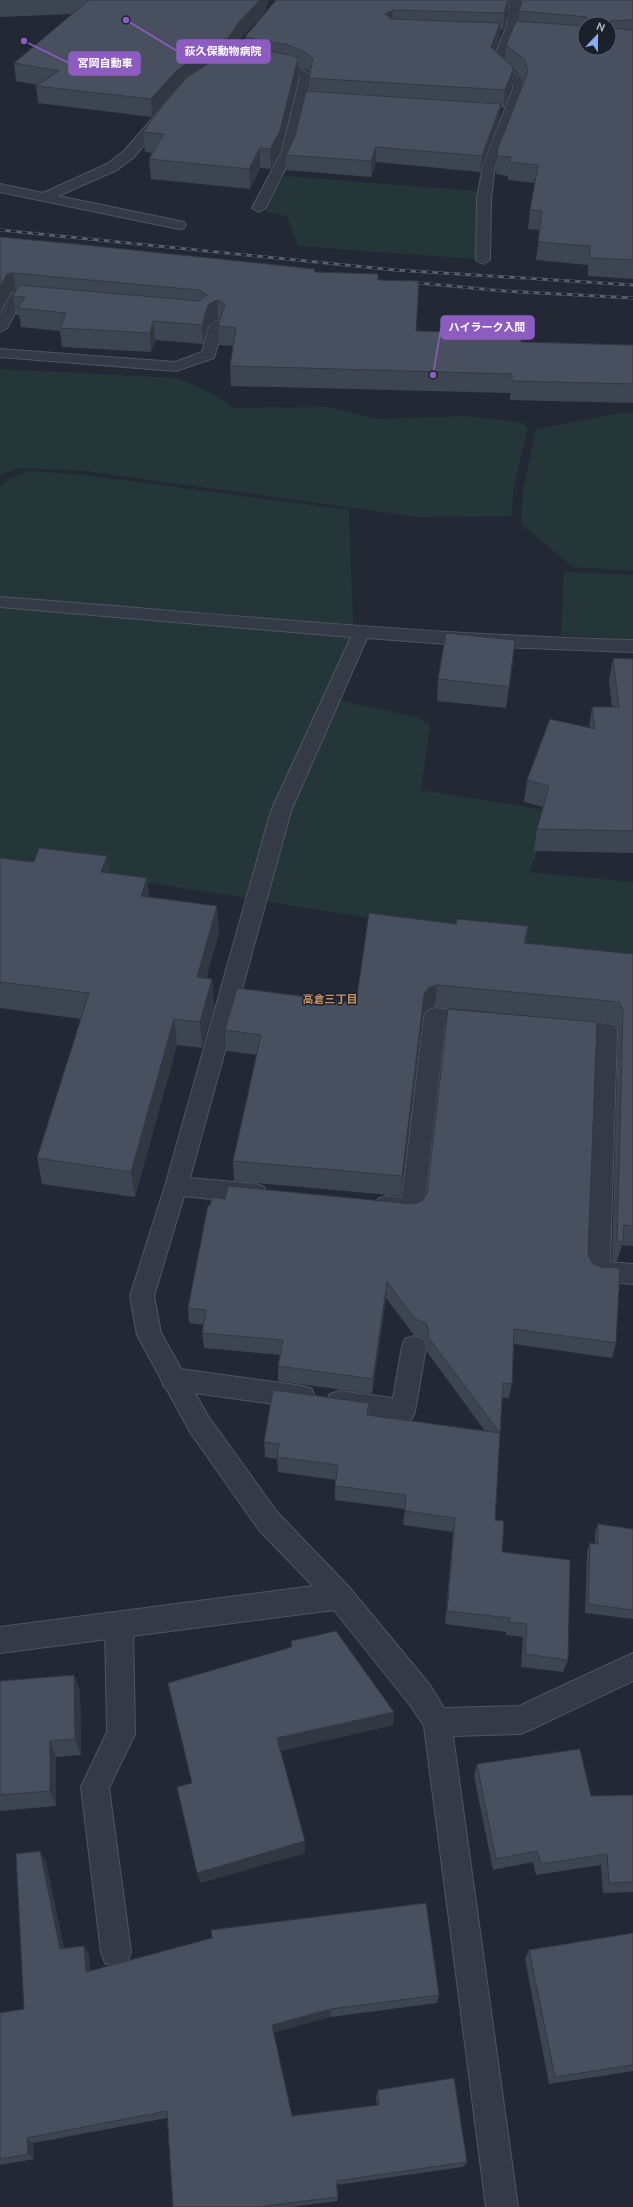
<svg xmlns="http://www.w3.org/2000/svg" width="633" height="2207" font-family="Ubuntu,'Noto Sans JP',sans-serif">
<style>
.green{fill:#243638}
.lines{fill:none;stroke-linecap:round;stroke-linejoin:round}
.lane-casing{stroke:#4f5661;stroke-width:2}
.street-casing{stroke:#4f5661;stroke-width:2}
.lane{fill:#353b46;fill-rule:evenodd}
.street{fill:#353b46;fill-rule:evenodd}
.rail-casing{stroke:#575f6d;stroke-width:3}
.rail{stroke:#1a212b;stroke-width:2;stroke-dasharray:5.5;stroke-linecap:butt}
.wall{fill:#3e4552;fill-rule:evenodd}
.shaded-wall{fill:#323842}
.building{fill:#48505f;stroke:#323842}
.labels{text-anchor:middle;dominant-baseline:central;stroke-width:3;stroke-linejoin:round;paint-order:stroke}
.neighbourhood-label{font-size:11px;font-weight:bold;fill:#ca9363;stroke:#1a212b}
.leader{fill:none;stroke:#8d5cc0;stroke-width:1.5}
.callout-dot{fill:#8d5cc0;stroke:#1a212b;stroke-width:1.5}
.callout{fill:#8d5cc0;stroke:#8d5cc0;stroke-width:1.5}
.callout-label{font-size:11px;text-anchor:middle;font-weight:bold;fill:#fff}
</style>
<rect width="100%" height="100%" fill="#222935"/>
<!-- green -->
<g class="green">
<polygon points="284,176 477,191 475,259 298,246 287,216 266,212"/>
<polygon points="0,369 178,378 215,395 233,408 330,407 377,419 466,416 519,422 528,427 514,487 511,516 419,517 85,471 20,468 0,475"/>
<polygon points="621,413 633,413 633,571 573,567 521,524 523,490 536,429"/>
<polygon points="30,471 84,475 349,510 353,624 346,648 323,697 416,717 430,725 421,790 552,811 530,872 633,882 633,972 376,919 0,859 0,487 8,479"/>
<polygon points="564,572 633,575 633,639 561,636"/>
</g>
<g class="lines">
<defs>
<g id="lane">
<polygon points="269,60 299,67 312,76 294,151 266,208 259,212 252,208 282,151 300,77 291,73 265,67 263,64"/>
<polygon points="414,1336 423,1339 426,1347 415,1411 412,1419 403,1422 339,1413 330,1410 327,1402 330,1394 339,1391 393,1398 402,1347 405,1339"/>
<polygon points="173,1368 303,1386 312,1389 315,1397 312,1405 303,1408 173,1390 164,1387 161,1379 164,1371"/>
<polygon points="119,1612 129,1616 133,1625 135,1734 109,1788 131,1952 127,1963 116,1967 105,1963 101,1952 81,1787 107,1732 105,1625 109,1616"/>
</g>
<g id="street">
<path d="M509 0H521C522 23 510 42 503 63L522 79 525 88 495 166 491 199 490 260 483 264 476 260 477 199 483 166 513 88 512 83 491 64 507 25Z"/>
<polygon points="163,110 169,114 134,157 117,170 58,196 184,222 186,225 184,228 179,229 0,192 0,184 43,193 107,164 124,151 159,111"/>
<polygon points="16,293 41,295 48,299 41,303 21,302 7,328 0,332 0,314 11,294"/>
<polygon points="217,320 224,324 214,358 176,371 0,357 0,349 175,362 202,352 210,324"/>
<path d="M0 597C211 613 421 635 633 640V652L474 646 367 638 291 811 190 1178 256 1184 264 1187 267 1194 264 1201 256 1204 184 1196 154 1296 161 1333 208 1416 277 1512 349 1587 430 1685 444 1708 519 1706 633 1653V1681L530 1730 520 1734 453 1736 518 2207H486L424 1726 410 1705 334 1610 0 1653V1627L313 1586 259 1530 190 1432 137 1335 130 1296 165 1186 271 811 351 637 0 607Z"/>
<path d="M435 1008 484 1014 488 1020 484 1026 477 1028 445 1025 424 1209 420 1216C407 1220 391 1217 378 1213L375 1206 378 1199 386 1196 402 1198 424 1016 428 1010Z"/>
<polygon points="567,1019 614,1025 617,1031 610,1262 633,1264 633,1284 598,1281 590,1278 586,1271 595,1038 559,1033 556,1027 559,1021"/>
</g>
</defs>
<!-- lane casing -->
<use href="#lane" class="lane-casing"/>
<!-- street casing -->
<use href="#street" class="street-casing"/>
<!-- lane -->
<use href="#lane" class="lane"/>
<!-- street -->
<use href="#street" class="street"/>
<defs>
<g id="rail">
<polyline points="0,230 395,270 633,285"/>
<polyline points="408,282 504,291 633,298"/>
</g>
</defs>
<!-- rail casing -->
<use href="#rail" class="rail-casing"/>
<!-- rail -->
<use href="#rail" class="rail"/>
</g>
<!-- wall -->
<g class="wall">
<path d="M0 0H269L263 15 240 39 236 46H246L245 37 276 1 509 0 508 16 503 30H500L499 40 495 50 505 60 506 45 519 21V11L522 0H633V279L588 276V265L536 260 540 230 528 229 530 210 535 183 508 180V176L496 174 497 156 524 81 523 78 513 69 511 88 504 108H500V119L480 172 376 162 371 177 286 170V155L295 136 309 91V78L310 73 308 70 298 67V78L281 150 271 169 260 168 250 189 151 179 149 159 153 153 145 152 143 132 159 109 152 117 38 103 36 86 38 85 16 81 14 63 72 14 0 17ZM585 24H609L585 48Z"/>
<polygon points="0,237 378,280 416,331 521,342 633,345 633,403 510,400 510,393 231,386 230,366 233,346 219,345 218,326 220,320 218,319 209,324 203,344 155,340 151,352 62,347 60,331 21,327 19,315 16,315 13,296 15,292 10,293 0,311"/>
<polygon points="613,658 633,659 633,853 534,851 537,829 543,807 524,802 527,780 589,728 592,707 612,707 609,681"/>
<polygon points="513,662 506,708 437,701 438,679"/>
<polygon points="0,858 109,873 147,878 149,897 217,906 219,933 206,978 212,979 214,1006 202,1048 177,1045 135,1197 42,1184 37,1158 81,1019 0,1008"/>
<polygon points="456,924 528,926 526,943 633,954 633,1246 622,1245 617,1261 612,1261 618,1031 614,1024 435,1007 427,1009 423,1016 401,1196 234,1181 233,1161 257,1055 226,1051 225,1030 356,1003"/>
<polygon points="588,1255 616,1343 612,1358 514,1344 512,1384 509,1398 502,1398 495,1520 502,1552 568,1660 563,1672 521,1667 523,1637 506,1635 506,1632 445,1624 453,1532 403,1525 405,1509 335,1500 335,1486 336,1480 278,1472 277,1459 265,1457 264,1442 369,1403 369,1415 485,1431 427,1352 427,1346 424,1338 414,1335 386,1298 372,1394 278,1381 278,1366 280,1355 204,1348 202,1333 204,1325 189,1323 188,1308"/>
<polygon points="598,1524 633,1529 633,1619 585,1613 587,1551 590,1543 595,1544 595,1533"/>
<polygon points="291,1641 394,1712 393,1725 280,1751 305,1841 305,1853 200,1883 177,1787 192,1783 168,1683 291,1648"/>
<polygon points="74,1675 80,1692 81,1755 56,1757 56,1806 0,1811 0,1681"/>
<polygon points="477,1764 591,1796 633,1795 633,1892 603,1893 601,1865 536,1875 533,1862 493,1870 474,1776"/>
<polygon points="46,1862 64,1948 84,1946 89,1955 90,1971 439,1995 437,2003 330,2017 273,2032 292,2116 377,2105 376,2097 378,2090 467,2162 463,2167 336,2185 338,2197 337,2201 290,2207 173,2207 167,2118 33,2143 34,2159 0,2165 0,2013 24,2009"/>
<polygon points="633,1933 633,2071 549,2084 525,1959 529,1950"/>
</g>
<!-- shaded-wall -->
<g class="shaded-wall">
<polygon points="260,0 269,0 263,15 240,39 230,55 178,88 152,117 151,99 177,70"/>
<polygon points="508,0 508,16 503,30 504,13"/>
<polygon points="393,10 392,28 385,14"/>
<polygon points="500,23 499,40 490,64 491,47"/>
<polygon points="298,58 298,78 281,150 271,169 270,149"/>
<polygon points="513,70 511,88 504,108 505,90"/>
<polygon points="501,104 500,119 480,172 482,156"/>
<polygon points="376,147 376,162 371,177 371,161"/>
<polygon points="260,148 260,168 250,189 249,169"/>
<polygon points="13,273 16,292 10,293 0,311 0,287 7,274"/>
<polygon points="217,300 218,319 209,324 203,344 202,325 208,305"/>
<polygon points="153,321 155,340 151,352 150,333"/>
<polygon points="515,640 513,662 506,708 509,687"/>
<polygon points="107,856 111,883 101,872"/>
<polygon points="147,878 150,905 141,896"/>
<polygon points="217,906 219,933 199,1004 197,977"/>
<polygon points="528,926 525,948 524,943"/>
<polygon points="212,979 214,1006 202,1048 200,1022"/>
<polygon points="437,985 435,1007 427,1009 423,1016 401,1196 402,1176 424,995 428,988"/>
<polygon points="174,1019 177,1045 135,1197 131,1172"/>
<polygon points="387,1282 386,1298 372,1394 373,1379"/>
<polygon points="74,1675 80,1692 81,1755 75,1739"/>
<polygon points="394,1712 393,1725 278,1751 277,1738"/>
<polygon points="50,1741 56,1757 56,1806 50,1791"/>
<polygon points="305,1841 305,1853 200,1883 197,1873"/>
<polygon points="40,1851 46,1862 66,1958 60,1949"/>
<polygon points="84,1946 89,1955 91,1981 86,1972"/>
<polygon points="331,2009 330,2017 273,2033 272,2025"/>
<polygon points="27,2138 33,2143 34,2159 28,2154"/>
</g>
<!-- building -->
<g class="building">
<polygon points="89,0 260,0 239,22 229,37 177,70 151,99 36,86 59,71 14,63"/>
<polygon points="276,0 508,0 504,13 393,10 385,14 392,19 500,23 491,47 512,66 513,70 505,90 309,78 313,59 307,53 288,45 245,37"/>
<polygon points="523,0 633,0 633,20 610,21 611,28 633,30 633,260 590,258 590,246 538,242 542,211 530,210 538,165 509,162 511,157 497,156 498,148 528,71 525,60 506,45 516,21 585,26 585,48 609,48 609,24 588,24 587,17 519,11"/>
<polygon points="238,45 290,55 298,58 280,131 270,149 260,148 249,169 149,159 164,134 143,132 162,106 187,77"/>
<polygon points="306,91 501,104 482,156 376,147 371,161 286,155 295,136"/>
<polygon points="0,237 76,244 315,269 314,272 378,274 378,280 419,281 416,331 521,334 521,342 633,345 633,384 512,381 512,374 230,366 236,328 218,326 225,304 217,300 208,305 202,325 153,321 150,333 60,328 66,313 18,308 25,297 13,296 19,285 199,301 207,295 199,290 13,273 7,274 0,287"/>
<polygon points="446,633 515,640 509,687 438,679"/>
<polygon points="613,658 633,659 633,831 537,829 549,786 527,780 550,719 595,729 592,707 619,707"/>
<polygon points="39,848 107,856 101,872 147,878 141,896 217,906 197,977 212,979 200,1022 174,1019 131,1172 37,1158 89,993 0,982 0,858 34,862"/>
<polygon points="369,913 456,924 457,919 528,926 524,943 633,954 633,1226 624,1225 623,1242 617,1241 623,1010 619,1002 437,985 428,988 424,995 402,1176 233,1161 261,1035 225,1030 237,988 356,1003"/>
<polygon points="448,1009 597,1022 588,1255 593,1264 602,1267 620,1268 616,1343 514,1329 512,1384 503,1383 500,1433 428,1337 429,1331 426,1323 415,1319 387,1282 373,1379 278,1366 283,1340 202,1333 206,1310 188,1308 208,1205 210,1206 212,1197 225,1199 228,1186 413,1204 422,1201 427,1193"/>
<polygon points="273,1390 369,1403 367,1415 500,1433 495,1520 504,1521 502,1552 570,1560 568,1660 525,1654 527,1624 509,1622 510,1618 447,1611 455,1518 405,1511 406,1495 335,1486 338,1465 277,1457 279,1444 264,1442"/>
<polygon points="598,1524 633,1529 633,1610 588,1604 590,1543 598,1544"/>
<polygon points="336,1631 394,1712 277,1738 305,1841 197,1873 177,1787 192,1783 168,1683 292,1647 291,1641"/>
<polygon points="74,1675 75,1739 50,1741 50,1791 0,1795 0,1681"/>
<polygon points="580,1749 591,1796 633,1795 633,1882 609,1883 607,1854 541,1864 537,1851 496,1859 477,1764"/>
<polygon points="40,1851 60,1949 84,1946 86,1972 212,1938 211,1930 426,1903 439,1995 331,2009 272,2025 292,2116 379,2105 378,2090 454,2078 467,2162 336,2181 338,2197 264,2206 264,2207 173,2207 167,2111 27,2138 28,2154 0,2159 0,2013 24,2009 16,1854"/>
<polygon points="633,1933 633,2065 555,2077 529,1950"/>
</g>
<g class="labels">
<!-- neighbourhood labels -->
<g class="neighbourhood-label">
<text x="330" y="999">高倉三丁目</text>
</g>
</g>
<!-- callouts -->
<path class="leader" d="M126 20L177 51M24 41L69 63M433 375L441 328"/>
<g class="callout-dot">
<circle cx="126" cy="20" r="4"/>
<circle cx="24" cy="41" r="4"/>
<circle cx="433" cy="375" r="4"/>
</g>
<g class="callout">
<rect x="177" y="40" width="93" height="23" rx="4"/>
<rect x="69" y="52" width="71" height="23" rx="4"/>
<rect x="441" y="316" width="93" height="23" rx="4"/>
</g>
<g class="callout-label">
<text x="223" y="55">荻久保動物病院</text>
<text x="105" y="67">宮岡自動車</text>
<text x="487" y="331">ハイラーク入間</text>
</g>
<!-- north arrow -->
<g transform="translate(597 36) rotate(22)"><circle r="19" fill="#1a212b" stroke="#565d68"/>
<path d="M0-3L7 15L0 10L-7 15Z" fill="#88adef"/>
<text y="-6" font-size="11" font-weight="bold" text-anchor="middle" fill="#afb6c3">N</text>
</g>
</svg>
